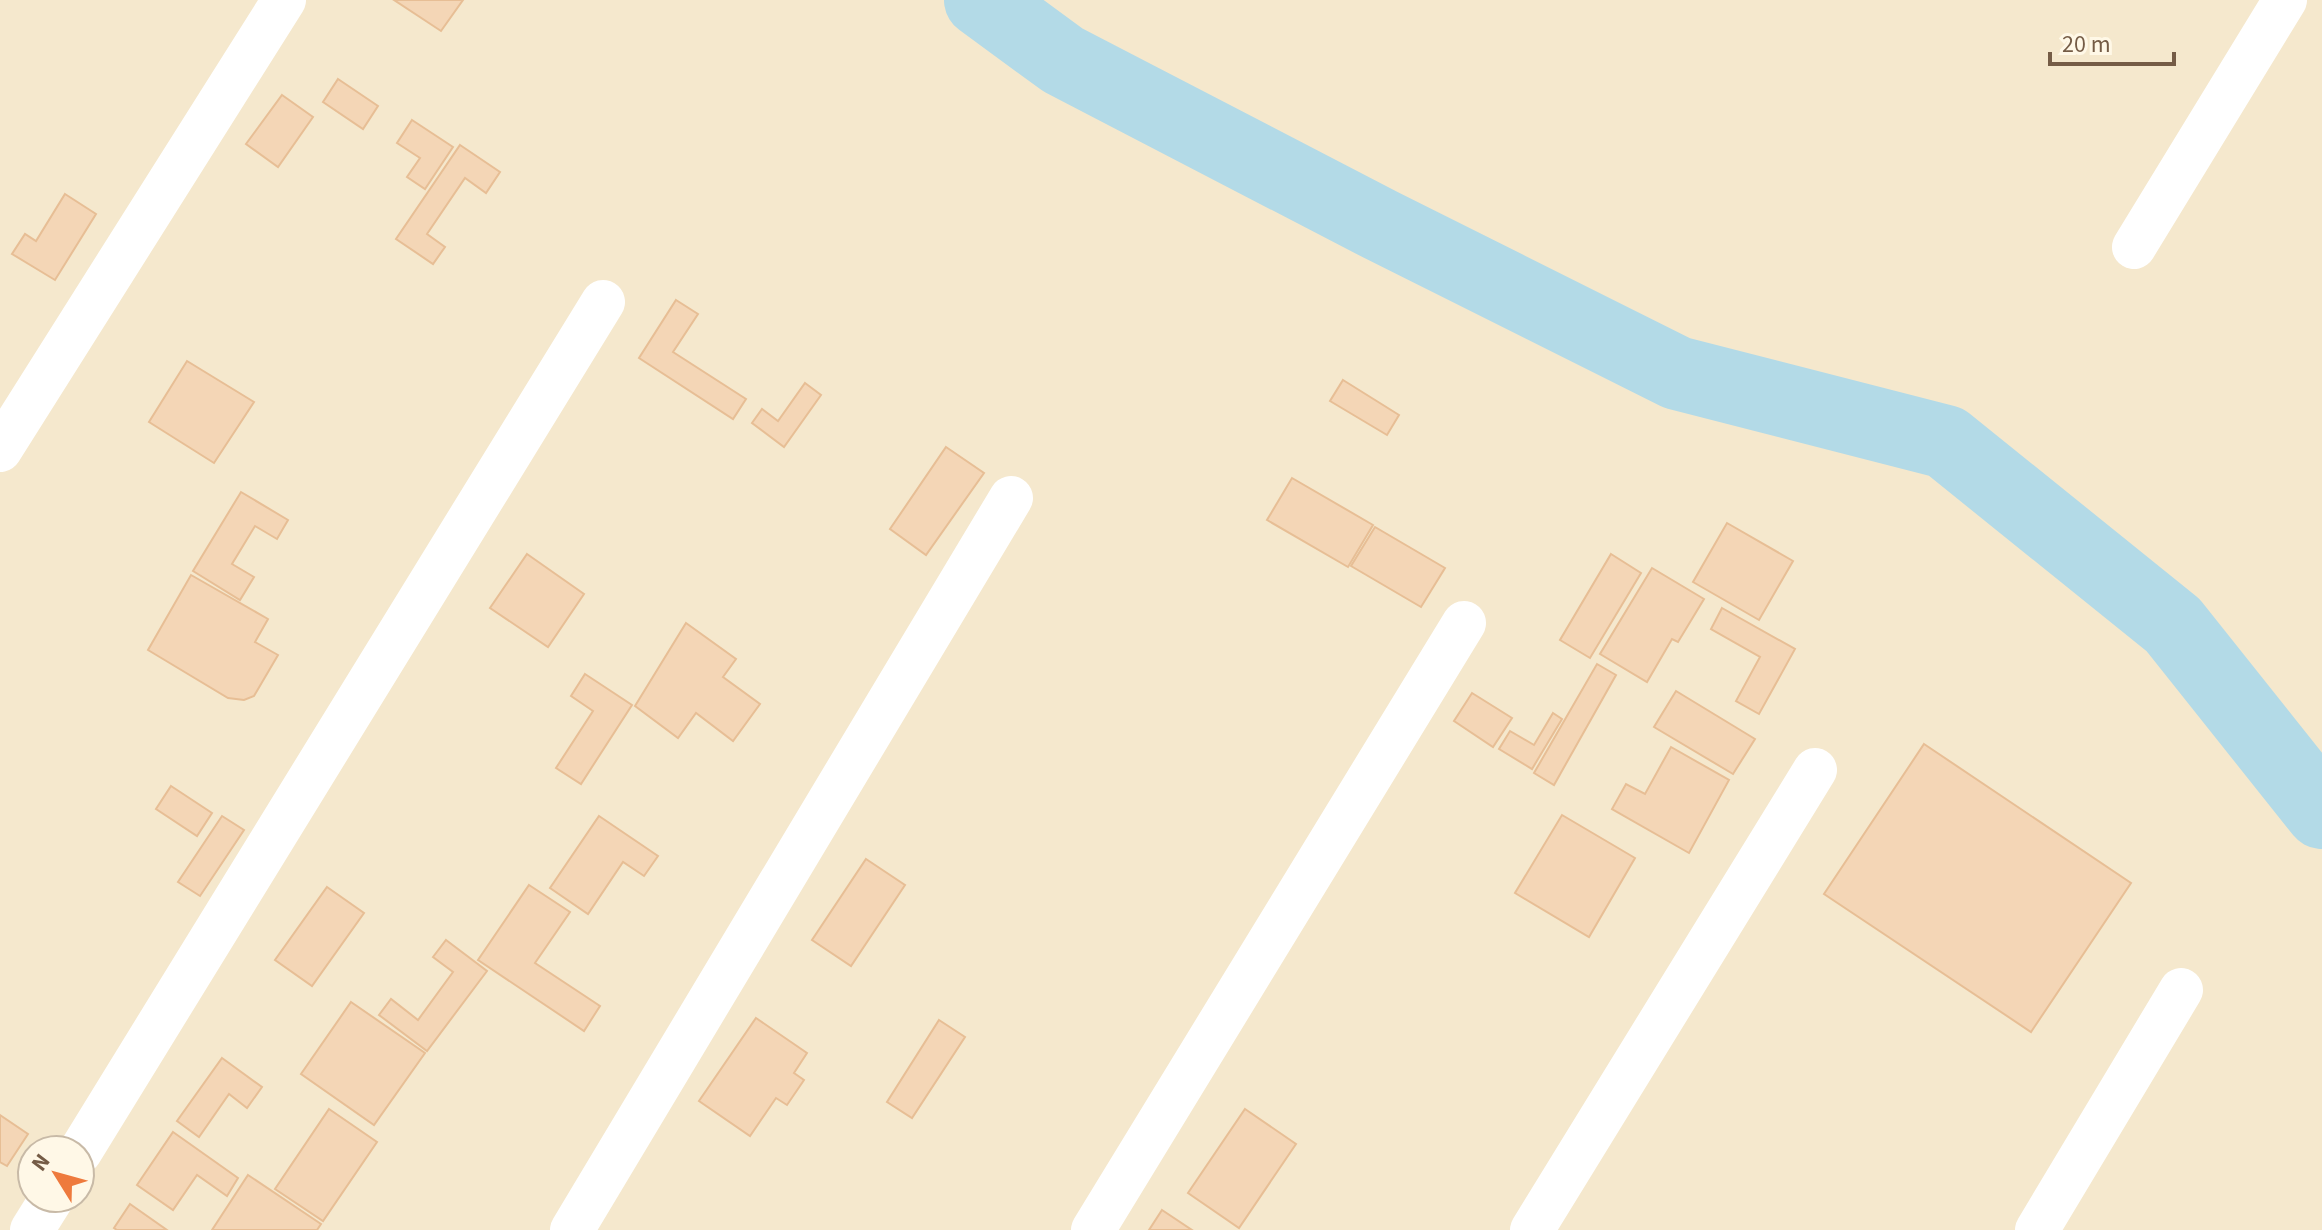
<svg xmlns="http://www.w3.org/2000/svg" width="2322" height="1230" font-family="'Source Sans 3',sans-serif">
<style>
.residential{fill:#f5e8cd;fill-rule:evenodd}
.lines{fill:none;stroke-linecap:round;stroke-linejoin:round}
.river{stroke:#b3dae7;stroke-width:74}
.building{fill:#f4d6b6;stroke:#e7be95;stroke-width:2}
.minor{stroke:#fff;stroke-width:44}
</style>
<rect width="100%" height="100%" fill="#fdf5df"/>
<!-- residential -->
<path class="residential" d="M0 0H2322V1230H0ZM32 1150H80V1198H32Z"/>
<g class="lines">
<!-- river -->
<polyline class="river" points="981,0 1063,60 1381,225 1677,373 1946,442 2173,625 2322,812"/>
</g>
<!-- building -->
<g class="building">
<polygon points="394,0 463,0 441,31"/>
<polygon points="338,79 378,106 363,129 323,102"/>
<polygon points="282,95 313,117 278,167 246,144"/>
<polygon points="412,120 453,147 425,189 407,177 420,158 397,143"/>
<polygon points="460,145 500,172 486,193 465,178 427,234 445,247 433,264 396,239"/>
<polygon points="65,194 96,214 55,280 12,254 25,234 36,241"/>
<polygon points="676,300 698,314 673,352 746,399 733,419 639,358"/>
<polygon points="187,361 254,402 214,463 149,422"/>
<polygon points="1343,380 1399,415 1387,435 1330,401"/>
<polygon points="805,383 821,395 784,447 752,423 762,409 778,421"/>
<polygon points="946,447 984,473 926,555 890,529"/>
<polygon points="1292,478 1373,525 1348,567 1267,520"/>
<polygon points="241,492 288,520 277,539 255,526 232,564 254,577 240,600 193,571"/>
<polygon points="1727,523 1793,561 1759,620 1693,582"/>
<polygon points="1375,527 1445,568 1421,607 1351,566"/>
<polygon points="527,554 584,594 548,647 490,608"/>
<polygon points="1611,554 1641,573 1590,658 1560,640"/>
<polygon points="1652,568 1704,599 1678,642 1672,639 1647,682 1600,654"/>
<polygon points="191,575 268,619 255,642 278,655 254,696 244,700 228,698 148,650"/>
<polygon points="1722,608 1795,649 1759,714 1736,701 1760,657 1711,629"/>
<polygon points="686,623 736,659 723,677 760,704 733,741 696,713 678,738 635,706"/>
<polygon points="1597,664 1616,675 1554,785 1534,773"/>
<polygon points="585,674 632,705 581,784 556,768 593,711 571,696"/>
<polygon points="1676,691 1755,739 1733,774 1654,727"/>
<polygon points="1472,693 1512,718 1493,747 1454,721"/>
<polygon points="1553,713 1562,719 1532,769 1499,749 1510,731 1534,745"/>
<polygon points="1924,744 2131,883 2031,1032 1824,894"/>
<polygon points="1671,747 1729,780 1689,853 1612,809 1626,784 1645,794"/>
<polygon points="171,786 212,813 197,836 156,809"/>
<polygon points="1562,815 1635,858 1589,937 1515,893"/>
<polygon points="222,816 244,830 200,896 178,882"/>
<polygon points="599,816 658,856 644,876 623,862 588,914 550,888"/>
<polygon points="866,859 905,885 851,966 812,940"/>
<polygon points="529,885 570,912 535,963 600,1006 584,1031 478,960"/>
<polygon points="327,887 364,913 312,986 275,960"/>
<polygon points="446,940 487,971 427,1051 379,1015 391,999 418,1020 453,972 433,957"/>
<polygon points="351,1002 425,1053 374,1125 301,1074"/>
<polygon points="756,1018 807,1053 794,1073 804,1080 787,1105 776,1098 750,1136 699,1101"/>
<polygon points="939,1020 965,1037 912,1118 887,1102"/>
<polygon points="222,1058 262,1087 247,1108 229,1094 199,1137 177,1121"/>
<polygon points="329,1109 377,1142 323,1221 275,1189"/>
<polygon points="1245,1109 1296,1144 1239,1228 1188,1193"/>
<polygon points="0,1115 28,1134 7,1166 0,1162"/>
<polygon points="173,1132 238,1178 227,1196 197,1175 173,1210 137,1185"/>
<polygon points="248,1175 321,1224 317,1230 212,1230"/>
<polygon points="130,1204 167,1230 117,1230 114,1228"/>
<polygon points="1162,1210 1192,1230 1149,1230"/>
</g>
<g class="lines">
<!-- minor -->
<g class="minor">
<polyline points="2134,247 2285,0"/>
<polyline points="0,450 284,0"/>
<polyline points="80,1152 603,302"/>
<polyline points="32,1230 52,1198"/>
<polyline points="572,1230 1011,498"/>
<polyline points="1093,1230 1464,623"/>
<polyline points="1532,1230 1815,770"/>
<polyline points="2037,1230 2181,990"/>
</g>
</g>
<!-- north arrow -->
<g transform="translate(56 1174) rotate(307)"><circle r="38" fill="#fff8e7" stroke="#c8baa7" stroke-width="2"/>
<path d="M0-6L14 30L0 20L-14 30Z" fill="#ee7a3d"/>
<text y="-12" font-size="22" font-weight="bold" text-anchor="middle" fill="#755c46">N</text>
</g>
<!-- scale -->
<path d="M2050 52v12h124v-12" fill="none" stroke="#755c46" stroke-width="4"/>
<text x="2062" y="52" font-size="24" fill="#755c46" stroke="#fff8e7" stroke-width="6" paint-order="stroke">20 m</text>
</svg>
